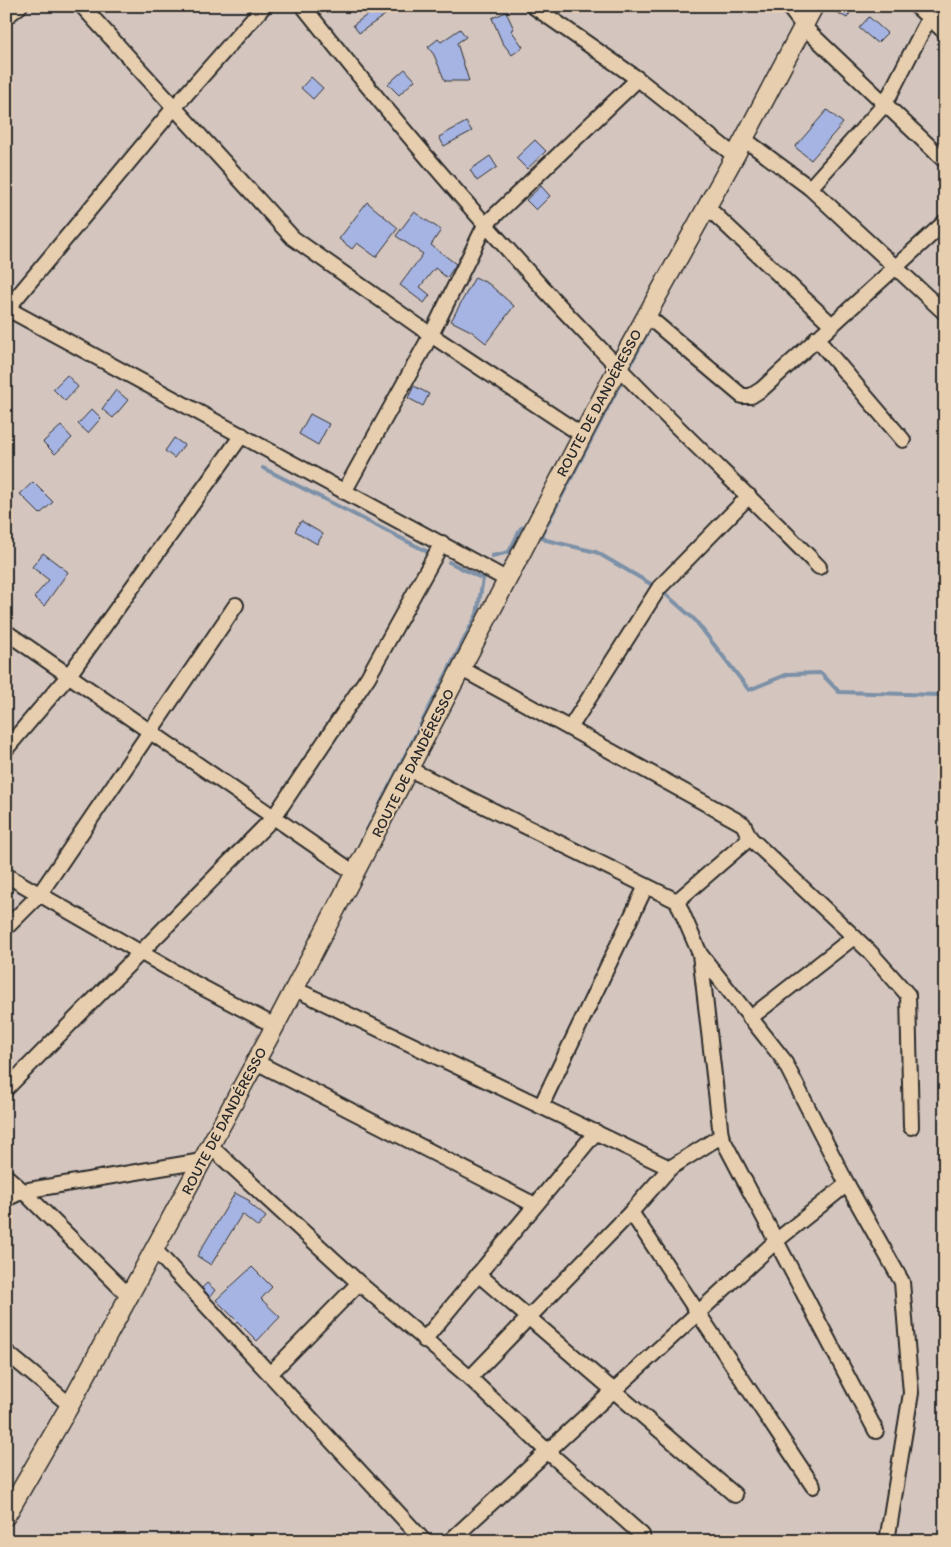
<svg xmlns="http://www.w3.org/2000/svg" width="951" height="1547" font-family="Itim,sans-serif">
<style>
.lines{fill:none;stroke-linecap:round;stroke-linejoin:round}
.stream{stroke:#7b90a7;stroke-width:4}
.building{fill:#a6b4e3;stroke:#2b2b2b}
.minor-casing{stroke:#2b2b2b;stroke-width:18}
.tertiary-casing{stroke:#2b2b2b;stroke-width:21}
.minor{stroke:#e7ceaf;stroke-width:14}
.tertiary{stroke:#e7ceaf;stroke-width:18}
.labels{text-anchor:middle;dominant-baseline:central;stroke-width:4;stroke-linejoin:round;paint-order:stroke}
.street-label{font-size:15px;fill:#2b2b2b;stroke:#e7ceaf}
</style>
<rect width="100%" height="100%" fill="#d4c6bf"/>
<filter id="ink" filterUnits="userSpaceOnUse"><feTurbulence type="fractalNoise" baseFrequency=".02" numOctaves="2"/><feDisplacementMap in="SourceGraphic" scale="10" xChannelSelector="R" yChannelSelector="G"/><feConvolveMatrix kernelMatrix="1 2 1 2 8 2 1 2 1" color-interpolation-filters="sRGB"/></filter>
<g filter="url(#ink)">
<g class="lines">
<!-- stream -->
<g class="stream">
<polyline points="628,369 648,332"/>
<polyline points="263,468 428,552"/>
<polyline points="536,533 546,540 596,552 656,587"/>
<polyline points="541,536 620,384"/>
<polyline points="492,556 509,552 521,528 526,526"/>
<polyline points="449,562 483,579"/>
<polyline points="662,591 695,620 749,690 788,674 821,673 839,692 939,695 945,698"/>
<polyline points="361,842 477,614 484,573"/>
</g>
</g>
<!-- building -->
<g class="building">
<polygon points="380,6 398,6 359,33 353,25"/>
<polygon points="825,6 854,6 847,18"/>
<polygon points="506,12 514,29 511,30 523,47 512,55 502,42 492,18"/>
<polygon points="869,17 887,33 877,43 859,28"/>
<polygon points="460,29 466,37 457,43 469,81 445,81 434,55 428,47 438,39 441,42"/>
<polygon points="405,69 415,80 399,95 388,84"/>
<polygon points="311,77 323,88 313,99 301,88"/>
<polygon points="827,110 843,123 811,160 795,147"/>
<polygon points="466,122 472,131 444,146 439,137"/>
<polygon points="535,140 546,151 527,169 516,158"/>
<polygon points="490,156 497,167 477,181 470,170"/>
<polygon points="541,186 550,196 536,210 526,200"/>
<polygon points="367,202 398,228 376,257 357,243 352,249 339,239"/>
<polygon points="414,212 441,230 431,245 456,264 447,278 435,268 420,287 430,295 424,303 400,285 423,254 396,236"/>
<polygon points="475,277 489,284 514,306 486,343 471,331 451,321"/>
<polygon points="67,375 78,387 65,401 53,389"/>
<polygon points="414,386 429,394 423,406 408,398"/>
<polygon points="116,390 128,400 113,418 102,409"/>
<polygon points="92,409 101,418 88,433 78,424"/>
<polygon points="310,414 329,424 318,445 299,434"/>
<polygon points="61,426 72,438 55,454 43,442"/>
<polygon points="174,438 184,445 174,458 165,451"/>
<polygon points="33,482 53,502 40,514 20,494"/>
<polygon points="301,521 323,534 317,544 295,531"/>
<polygon points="43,553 68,572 44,606 34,597 49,580 32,567"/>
<polygon points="235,1193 250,1201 249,1203 266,1217 258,1227 242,1214 211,1265 197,1256"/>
<polygon points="252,1267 272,1287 261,1299 280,1317 257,1341 216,1300"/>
<polygon points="207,1283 215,1290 210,1297 202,1288"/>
</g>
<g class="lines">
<defs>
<g id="minor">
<polyline points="82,6 293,238 431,335 582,435"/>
<path d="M303 6C402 131 506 253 618 367 683 435 753 499 819 567"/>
<polyline points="533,6 638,79 735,156"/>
<polyline points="788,6 804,27 945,161"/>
<polyline points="916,6 945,32"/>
<polyline points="6,17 20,6"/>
<polyline points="744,139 810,188 885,104 935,6"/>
<polyline points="810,188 945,313"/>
<polyline points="706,206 831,324"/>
<polyline points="6,308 506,579"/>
<polyline points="7,309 173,109 264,6"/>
<polyline points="646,315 742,396 751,396 762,389 945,222"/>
<polyline points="816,338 903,440"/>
<polyline points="344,492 431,335 485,225 638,79"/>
<polyline points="6,632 356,874"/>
<polyline points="462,669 743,824 750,838 677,901"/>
<polyline points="570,728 659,588 749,496"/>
<polyline points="6,749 69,675 242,435"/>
<polyline points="409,769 677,901 700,954"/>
<polyline points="750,838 869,951 908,995 911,1127"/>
<polyline points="6,875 192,982 275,1026"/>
<polyline points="6,928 39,895 236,605"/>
<polyline points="295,989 670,1168 631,1212 470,1378"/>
<polyline points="750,1018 854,937"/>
<polyline points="256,1062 535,1205"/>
<polyline points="6,1089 274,817 368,677 442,543"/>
<polyline points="541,1106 646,886"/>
<polyline points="721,1136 876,1431"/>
<polyline points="210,1146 359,1283 470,1378 547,1451 642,1535 643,1541"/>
<polyline points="670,1168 721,1136 700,954 783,1059 847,1184 902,1282 911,1393 887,1541"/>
<polyline points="6,1176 23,1191 202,1161"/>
<polyline points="6,1199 23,1191 130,1297"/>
<polyline points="631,1212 813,1486"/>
<polyline points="155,1250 424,1541"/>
<polyline points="478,1274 735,1495"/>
<polyline points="424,1340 596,1132"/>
<polyline points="6,1352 70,1405"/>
<polyline points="270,1374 359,1283"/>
<polyline points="450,1541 776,1241 847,1184"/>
</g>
<polyline id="tertiary" points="6,1516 70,1405 275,1026 618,367 735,156 814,6"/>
</defs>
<!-- minor casing -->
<use href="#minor" class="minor-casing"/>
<!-- tertiary casing -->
<use href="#tertiary" class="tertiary-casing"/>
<!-- minor -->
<use href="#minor" class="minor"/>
<!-- tertiary -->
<use href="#tertiary" class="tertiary"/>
</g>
</g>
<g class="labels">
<!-- street labels -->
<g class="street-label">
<text transform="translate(599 403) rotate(-62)">ROUTE DE DANDÉRESSO</text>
<text transform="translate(413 763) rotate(-63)">ROUTE DE DANDÉRESSO</text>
<text transform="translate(224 1121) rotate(-62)">ROUTE DE DANDÉRESSO</text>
</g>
</g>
<!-- margin -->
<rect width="951" height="1547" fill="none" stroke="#e7ceaf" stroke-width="25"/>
<rect x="12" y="12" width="926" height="1522" fill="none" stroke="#2b2b2b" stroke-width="2" filter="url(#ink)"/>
</svg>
